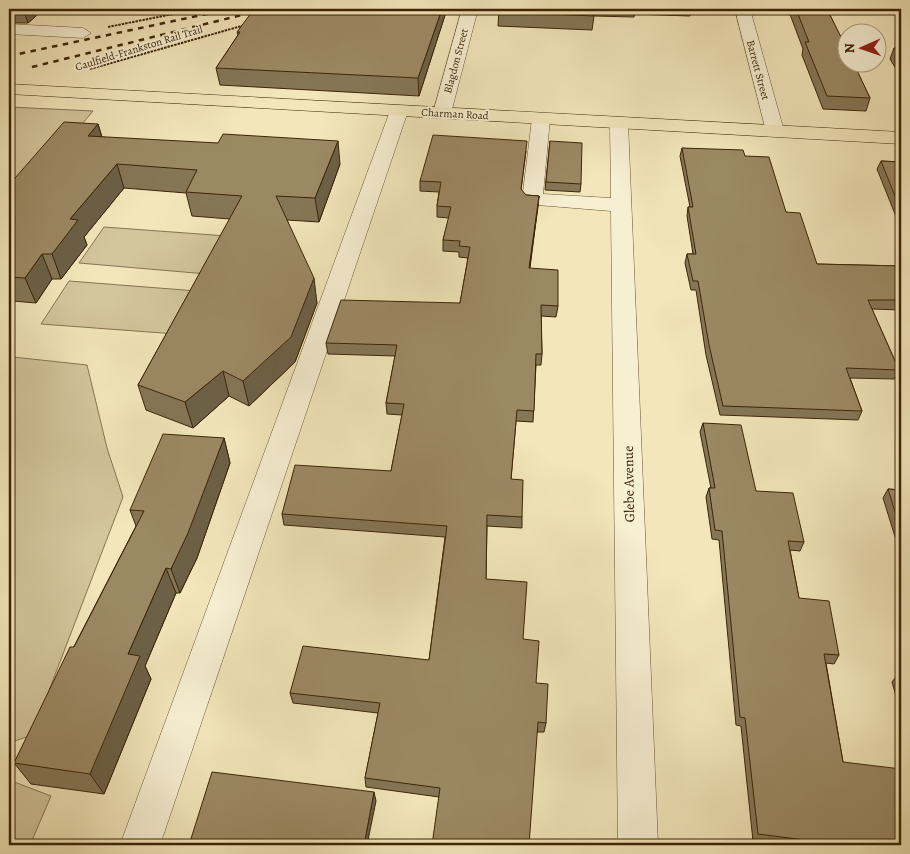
<svg xmlns="http://www.w3.org/2000/svg" width="910" height="854" font-family="Alegreya,serif">
<style>
.green{fill:#d3c59c;stroke:#887452}
.lines{fill:none;stroke-linecap:round;stroke-linejoin:round}
.minor-casing{stroke:#6a5434;stroke-width:1}
.major-casing{stroke:#3d2407;stroke-width:1}
.path{stroke:#3d2407;stroke-width:2;stroke-dasharray:2.5 1;stroke-linecap:butt}
.minor{fill:#f7efd2;fill-rule:evenodd}
.major{fill:#f2e6ba;fill-rule:evenodd}
.rail{stroke:#3d2407;stroke-width:2.5;stroke-dasharray:5.5 5.5;stroke-linecap:butt}
.wall{fill:#857656;stroke:#3d2407}
.shaded-wall{fill:#6c6046;stroke:#3d2407}
.building{fill:#9b8964;stroke:#3d2407}
.labels{text-anchor:middle;dominant-baseline:central;stroke-width:4;stroke-linejoin:round;paint-order:stroke}
.far-street-label{font-size:11px;fill:#3d2407;stroke:#f7efd2}
.street-label{font-size:14px;fill:#3d2407;stroke:#f7efd2}
</style>
<rect width="100%" height="100%" fill="#f2e6ba"/>
<filter id="stains"><feTurbulence type="fractalNoise" baseFrequency=".004" numOctaves="4"/><feColorMatrix values="0 0 0 0 .2 0 0 0 0 .09 0 0 0 0 .02 0 0 0 .5 -.17"/></filter>
<radialGradient id="worn" r=".72"><stop offset=".6" stop-color="#630" stop-opacity="0"/><stop offset="1" stop-color="#630" stop-opacity=".3"/></radialGradient>
<!-- green -->
<g class="green">
<polygon points="9,107 93,111 9,211"/>
<polygon points="104,227 227,236 207,274 79,263"/>
<polygon points="69,281 197,291 176,334 41,324"/>
<polygon points="13,357 87,365 107,448 123,497 32,735 9,743 9,358"/>
<polygon points="9,780 51,796 30,845 9,845"/>
</g>
<g class="lines">
<defs>
<g id="minor">
<polygon points="462,9 478,9 451,113 448,117 436,117 433,113"/>
<polygon points="735,9 750,9 784,131 782,135 768,135 766,131"/>
<polygon points="9,24 83,28 91,33 83,38 9,34"/>
<polygon points="399,106 405,107 408,111 160,845 120,845 390,111 393,107"/>
<polygon points="541,113 548,115 550,119 543,194 611,198 610,123 612,119 626,119 628,123 658,845 618,845 611,211 525,204 522,200 532,119 534,115"/>
</g>
<polygon id="major" points="9,84 901,132 901,144 9,94"/>
</defs>
<!-- minor casing -->
<use href="#minor" class="minor-casing"/>
<!-- major casing -->
<use href="#major" class="major-casing"/>
<!-- path -->
<g class="path">
<polyline points="108,27 198,9"/>
<polyline points="90,69 245,25"/>
</g>
<!-- minor -->
<use href="#minor" class="minor"/>
<!-- major -->
<use href="#major" class="major"/>
<!-- rail -->
<g class="rail">
<polyline points="9,56 230,9"/>
<polyline points="32,67 266,9"/>
</g>
</g>
<!-- wall -->
<g class="wall">
<polygon points="9,9 44,9 28,23 9,23 14,36 9,41"/>
<polygon points="499,9 692,9 690,16 635,14 634,17 594,16 592,30 498,26"/>
<polygon points="788,9 827,9 870,98 866,111 823,109 802,55 803,49"/>
<polygon points="446,12 419,96 220,85 216,68 238,35 237,32"/>
<polygon points="894,48 901,48 901,77 890,59"/>
<polygon points="98,124 102,137 340,164 319,222 287,220 317,303 295,362 249,406 229,396 193,428 146,410 138,385 230,219 192,216 186,193 124,188 84,237 87,245 61,279 52,279 36,303 13,301 9,309 9,185"/>
<polygon points="550,141 581,184 580,192 545,190"/>
<polygon points="682,148 745,156 786,212 817,264 901,266 901,310 872,309 899,370 894,379 850,378 862,411 858,420 720,415 706,355 696,290 691,290 685,263 687,254 693,254 687,216 688,207 690,207 680,156"/>
<polygon points="526,151 521,190 526,195 539,196 530,268 558,306 556,317 541,316 542,354 541,365 536,365 533,422 516,421 511,479 522,517 522,528 487,526 486,579 523,639 536,683 546,723 544,732 538,732 439,797 366,787 365,778 378,713 293,703 290,693 429,660 445,537 284,525 282,514 391,471 402,415 387,414 386,403 395,356 328,354 326,343 460,303 468,258 459,257 459,252 443,251 443,240 449,218 437,217 437,206 439,192 420,191 420,181"/>
<polygon points="881,161 901,162 901,229 877,169"/>
<polygon points="703,423 756,491 804,542 800,551 790,550 799,598 839,655 834,664 826,663 843,762 901,845 786,845 753,841 741,726 736,725 719,540 712,539 706,497 709,488 711,488 700,432"/>
<polygon points="224,438 230,463 197,558 180,593 176,593 145,666 151,679 104,794 31,784 14,763 136,526 130,510"/>
<polygon points="888,489 901,490 901,556 883,498"/>
<polygon points="898,674 901,674 901,714 892,682"/>
</g>
<!-- shaded-wall -->
<g class="shaded-wall">
<polygon points="23,9 44,9 28,23"/>
<polygon points="442,9 446,9 446,12 419,96 418,78"/>
<polygon points="9,22 14,36 9,41"/>
<polygon points="98,124 105,148 88,136"/>
<polygon points="338,141 340,164 319,222 315,198"/>
<polygon points="117,164 124,188 84,237 87,245 61,279 52,254 70,219"/>
<polygon points="539,196 538,207 528,279 529,268"/>
<polygon points="42,254 52,279 36,303 25,278"/>
<polygon points="314,278 317,303 295,362 249,406 243,381"/>
<polygon points="9,291 13,301 9,309"/>
<polygon points="223,371 229,396 193,428 185,402"/>
<polygon points="224,438 230,463 197,558 180,593 171,569"/>
<polygon points="166,568 176,593 145,666 151,679 104,794 90,774 128,654"/>
<polygon points="374,792 376,801 367,845 364,845"/>
</g>
<!-- building -->
<g class="building">
<polygon points="254,9 442,9 418,78 216,68 240,32 237,32"/>
<polygon points="499,9 594,9 594,16 499,12"/>
<polygon points="796,9 827,9 848,51 848,62 853,62 870,98 827,96 805,42 809,42"/>
<polygon points="894,48 901,48 901,59"/>
<polygon points="64,122 98,124 88,136 218,143 223,134 338,141 315,198 276,196 314,278 291,337 243,381 223,371 185,402 138,385 242,196 186,192 197,170 117,164 70,219 78,220 52,254 42,254 25,278 9,277 9,185"/>
<polygon points="433,135 527,141 521,189 526,195 539,196 529,268 558,270 558,306 541,305 542,354 536,354 534,411 517,410 511,479 523,480 522,517 487,515 486,579 527,582 523,639 539,641 536,683 548,684 546,723 538,722 529,845 432,845 440,788 365,778 380,703 290,693 303,646 429,660 447,526 282,514 295,465 391,471 404,404 386,403 397,345 326,343 341,300 460,303 470,247 459,246 460,241 443,240 451,207 437,206 441,182 420,181"/>
<polygon points="550,141 582,143 581,184 546,182"/>
<polygon points="682,148 743,150 745,156 769,157 786,212 800,213 817,264 901,266 901,300 868,300 899,370 846,368 862,411 723,406 709,345 698,281 693,281 687,254 696,254 688,207 693,207"/>
<polygon points="881,161 901,162 901,211"/>
<polygon points="703,423 741,425 756,491 793,493 804,542 788,541 799,598 829,601 839,655 824,654 843,762 901,769 901,845 844,845 758,834 745,718 740,717 722,531 715,530 709,488 715,488"/>
<polygon points="163,434 224,438 188,533 171,569 166,568 128,654 140,656 90,774 14,763 70,647 74,647 144,511 130,510"/>
<polygon points="888,489 901,490 901,531"/>
<polygon points="898,674 901,674 901,685"/>
<polygon points="212,772 374,792 364,845 189,845"/>
</g>
<g class="labels">
<!-- far-street labels -->
<g class="far-street-label">
<text transform="translate(139 48) rotate(-17)">Caulfield-Frankston Rail Trail</text>
<text transform="translate(456 61) rotate(-75)">Blagdon Street</text>
<text transform="translate(758 70) rotate(75)">Barrett Street</text>
<text transform="translate(455 114) rotate(3)">Charman Road</text>
</g>
<!-- street labels -->
<g class="street-label">
<text transform="translate(629 484) rotate(-91)">Glebe Avenue</text>
</g>
</g>
<!-- margin -->
<rect width="910" height="854" fill="none" stroke="#f2e6ba" stroke-width="30"/>
<rect x="10" y="10" width="890" height="834" fill="none" stroke="#3d2407" stroke-width="2.5"/>
<rect x="15" y="15" width="880" height="824" fill="none" stroke="#3d2407"/>
<!-- north arrow -->
<g transform="translate(862 48) rotate(268)"><circle r="24" fill="#f7efd2" stroke="#ad9e81"/>
<path d="M0-4L9 19L0 12L-9 19Z" fill="#8f2418"/>
<text y="-8" font-size="14" font-weight="bold" text-anchor="middle" fill="#3d2407">N</text>
</g>
<rect width="100%" height="100%" filter="url(#stains)"/>
<rect width="100%" height="100%" fill="url(#worn)"/>
</svg>
